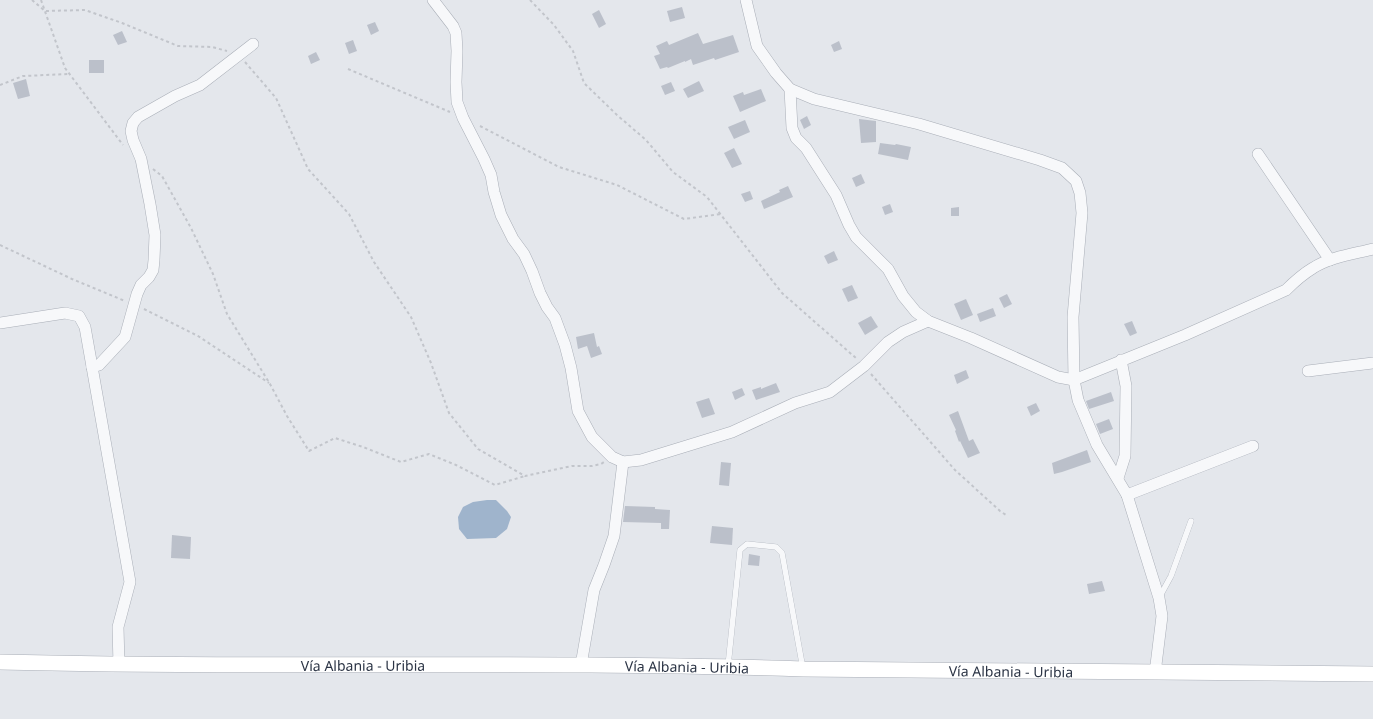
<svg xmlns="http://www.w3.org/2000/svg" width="1373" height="719" font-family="'Noto Sans',sans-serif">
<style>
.water{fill:#9fb4cc}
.building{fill:#bbc0ca}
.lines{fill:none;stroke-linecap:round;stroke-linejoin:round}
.lane-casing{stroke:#a9aeb7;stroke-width:6}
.street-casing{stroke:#a9aeb7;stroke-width:12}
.secondary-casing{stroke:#a9aeb7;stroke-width:16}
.path{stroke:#c2c5cb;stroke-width:2;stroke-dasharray:3 3;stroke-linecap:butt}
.lane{stroke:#f7f8fa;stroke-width:5.5}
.street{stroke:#f7f8fa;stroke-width:11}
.secondary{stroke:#fff;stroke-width:15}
.labels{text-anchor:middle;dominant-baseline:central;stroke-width:3;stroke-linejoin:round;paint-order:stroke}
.street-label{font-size:14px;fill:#2b3445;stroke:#f4f6f9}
</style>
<rect width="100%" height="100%" fill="#e4e7ec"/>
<!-- water -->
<polygon class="water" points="487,500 496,500 507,511 511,517 507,529 496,538 467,539 459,529 458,517 463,507 473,502"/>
<!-- building -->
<g class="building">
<polygon points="682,7 685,18 670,22 667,11"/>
<polygon points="599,10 606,24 599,28 592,14"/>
<polygon points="375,22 379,31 371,35 367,25"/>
<polygon points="122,31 127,42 118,45 113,35"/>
<polygon points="698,33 703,44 733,35 739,52 715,60 714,58 693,65 691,59 685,62 685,61 668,68 667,67 660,69 654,56 660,54 656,46 667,41 669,45"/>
<polygon points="353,40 357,51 349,54 345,43"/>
<polygon points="839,41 842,49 834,52 831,45"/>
<polygon points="316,52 320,60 311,64 308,56"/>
<rect x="89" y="60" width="15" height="13"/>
<polygon points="26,79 30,96 18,99 13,83"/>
<polygon points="699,81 704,91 688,98 683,89"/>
<polygon points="671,82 675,91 665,95 661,86"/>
<polygon points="761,89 766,101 740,112 733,96 743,92 744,95"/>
<polygon points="807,116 811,125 804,129 800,120"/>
<polygon points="859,119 876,121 876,142 861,143"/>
<polygon points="745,120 750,132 734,139 728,127"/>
<polygon points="880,143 895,145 896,144 911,147 908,160 878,154"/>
<polygon points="734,148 742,164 732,168 724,153"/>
<polygon points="861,174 865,183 856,187 852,178"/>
<polygon points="788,186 793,197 764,209 761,201 780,192 779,190"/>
<polygon points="750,191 753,199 745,202 741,194"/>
<polygon points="890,204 893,212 885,215 882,207"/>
<polygon points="959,207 959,216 951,216 951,208"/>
<polygon points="834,251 838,260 828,264 824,256"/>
<polygon points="852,285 858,298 848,302 842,289"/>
<polygon points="1007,294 1012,304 1004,308 999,298"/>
<polygon points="966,299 973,315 961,320 954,304"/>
<polygon points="993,308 996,316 980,322 977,314"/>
<polygon points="871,316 878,327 865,335 858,323"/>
<polygon points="1132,321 1137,333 1130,336 1124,324"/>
<polygon points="594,333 597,347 599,346 602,354 591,358 587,346 578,349 576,337"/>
<polygon points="966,370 969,378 957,384 954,375"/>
<polygon points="776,383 780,392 756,400 752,390 761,387 761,389"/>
<polygon points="742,388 745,395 735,400 732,392"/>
<polygon points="1111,392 1114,401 1089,409 1086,401"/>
<polygon points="709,398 715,414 702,418 696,402"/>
<polygon points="1036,403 1040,411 1031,416 1027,407"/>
<polygon points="958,411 969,441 973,439 980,453 968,458 960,441 959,442 955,431 956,430 949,415"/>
<polygon points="1109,419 1113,429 1100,434 1096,424"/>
<polygon points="1087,450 1091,462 1062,472 1054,474 1052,463"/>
<polygon points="721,462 731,463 729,486 719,485"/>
<polygon points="625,506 655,507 655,509 670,510 669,529 661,529 661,523 623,522"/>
<polygon points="712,526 733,528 732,545 710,543"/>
<polygon points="172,535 191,537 190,559 171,558"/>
<polygon points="749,554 760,556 759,566 748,565"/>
<polygon points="1102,581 1105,591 1089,594 1087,584"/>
</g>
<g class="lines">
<defs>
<g id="lane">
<polyline points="1159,598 1171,576 1191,521"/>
<polyline points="728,666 740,550 747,544 776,547 782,553 803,669"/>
</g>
<g id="street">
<polyline points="433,0 453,26 456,33 457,51 456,82 457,102 463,118 484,159 491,175 494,192 501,215 513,239 524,254 532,271 540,293 547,307 555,318 565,345 571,368 578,411 592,437 612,457 623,462 641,460 732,432 795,403 830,392 864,366 888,342 903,332 928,321"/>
<polyline points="746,0 757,46 776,73 790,89 814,99 919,124 1040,160 1062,168 1076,181 1080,193 1082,213 1073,317 1074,380 1078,400 1097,445 1127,495 1159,598 1162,616 1155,673"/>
<path d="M790 89 792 128 796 138 806 148 836 195 849 225 856 237 888 269 903 296 916 312 928 321 971 338 1058 377 1074 380 1185 335 1286 290C1294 282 1303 274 1313 268 1330 257 1353 254 1373 249"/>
<polyline points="1258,154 1330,260"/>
<polyline points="0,323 65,313 79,316 85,327 130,582 118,627 119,665"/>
<polyline points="92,367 99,365 125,337 137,294 141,285 149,277 153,270 154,260 155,235 150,204 141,159 133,140 131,131 133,123 138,117 175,96 200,85 253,44"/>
<polyline points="1308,371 1373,363"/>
<polyline points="1118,478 1125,456 1126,386 1121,360"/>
<polyline points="1127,495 1253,446"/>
<polyline points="581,665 594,590 604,565 614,536 623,462"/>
</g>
<g id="secondary">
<path id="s1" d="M0 662C268 669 536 660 803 669L1373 674"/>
</g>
</defs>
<!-- lane casing -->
<use href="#lane" class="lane-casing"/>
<!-- street casing -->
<use href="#street" class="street-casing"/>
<!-- secondary casing -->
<use href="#secondary" class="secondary-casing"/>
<!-- path -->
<g class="path">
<polyline points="32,0 45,11 85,10 122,23 178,46 212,47 227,51"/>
<polyline points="41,0 65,68 123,145"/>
<polyline points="530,0 554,25 573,51 584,83 617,115 646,140 673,172 707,197 782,293 857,359"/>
<polyline points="245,62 276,98 308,169 349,214 374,262 411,317 431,363 449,413 478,449 525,476 572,466 592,466 601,464 604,462"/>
<polyline points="348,69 450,112"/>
<polyline points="0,85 23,76 69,74"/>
<polyline points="480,126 559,167 617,185 684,219 721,214"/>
<polyline points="153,169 162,176 191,228 213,274 227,314 270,384 287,416 309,451 335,438 363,447 401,462 429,454 456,465 495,485 525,476"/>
<polyline points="0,245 72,279 125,301"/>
<polyline points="144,309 198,336 269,383"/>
<polyline points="871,374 955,470 1000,511 1006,515"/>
</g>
<!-- lane -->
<use href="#lane" class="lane"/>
<!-- street -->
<use href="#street" class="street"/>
<!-- secondary -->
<use href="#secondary" class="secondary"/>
</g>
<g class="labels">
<!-- street labels -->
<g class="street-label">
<text stroke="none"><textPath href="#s1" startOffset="363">Vía Albania - Uribia</textPath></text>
<text stroke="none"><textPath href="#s1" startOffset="687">Vía Albania - Uribia</textPath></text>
<text stroke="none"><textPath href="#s1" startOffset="1011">Vía Albania - Uribia</textPath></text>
</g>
</g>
</svg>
